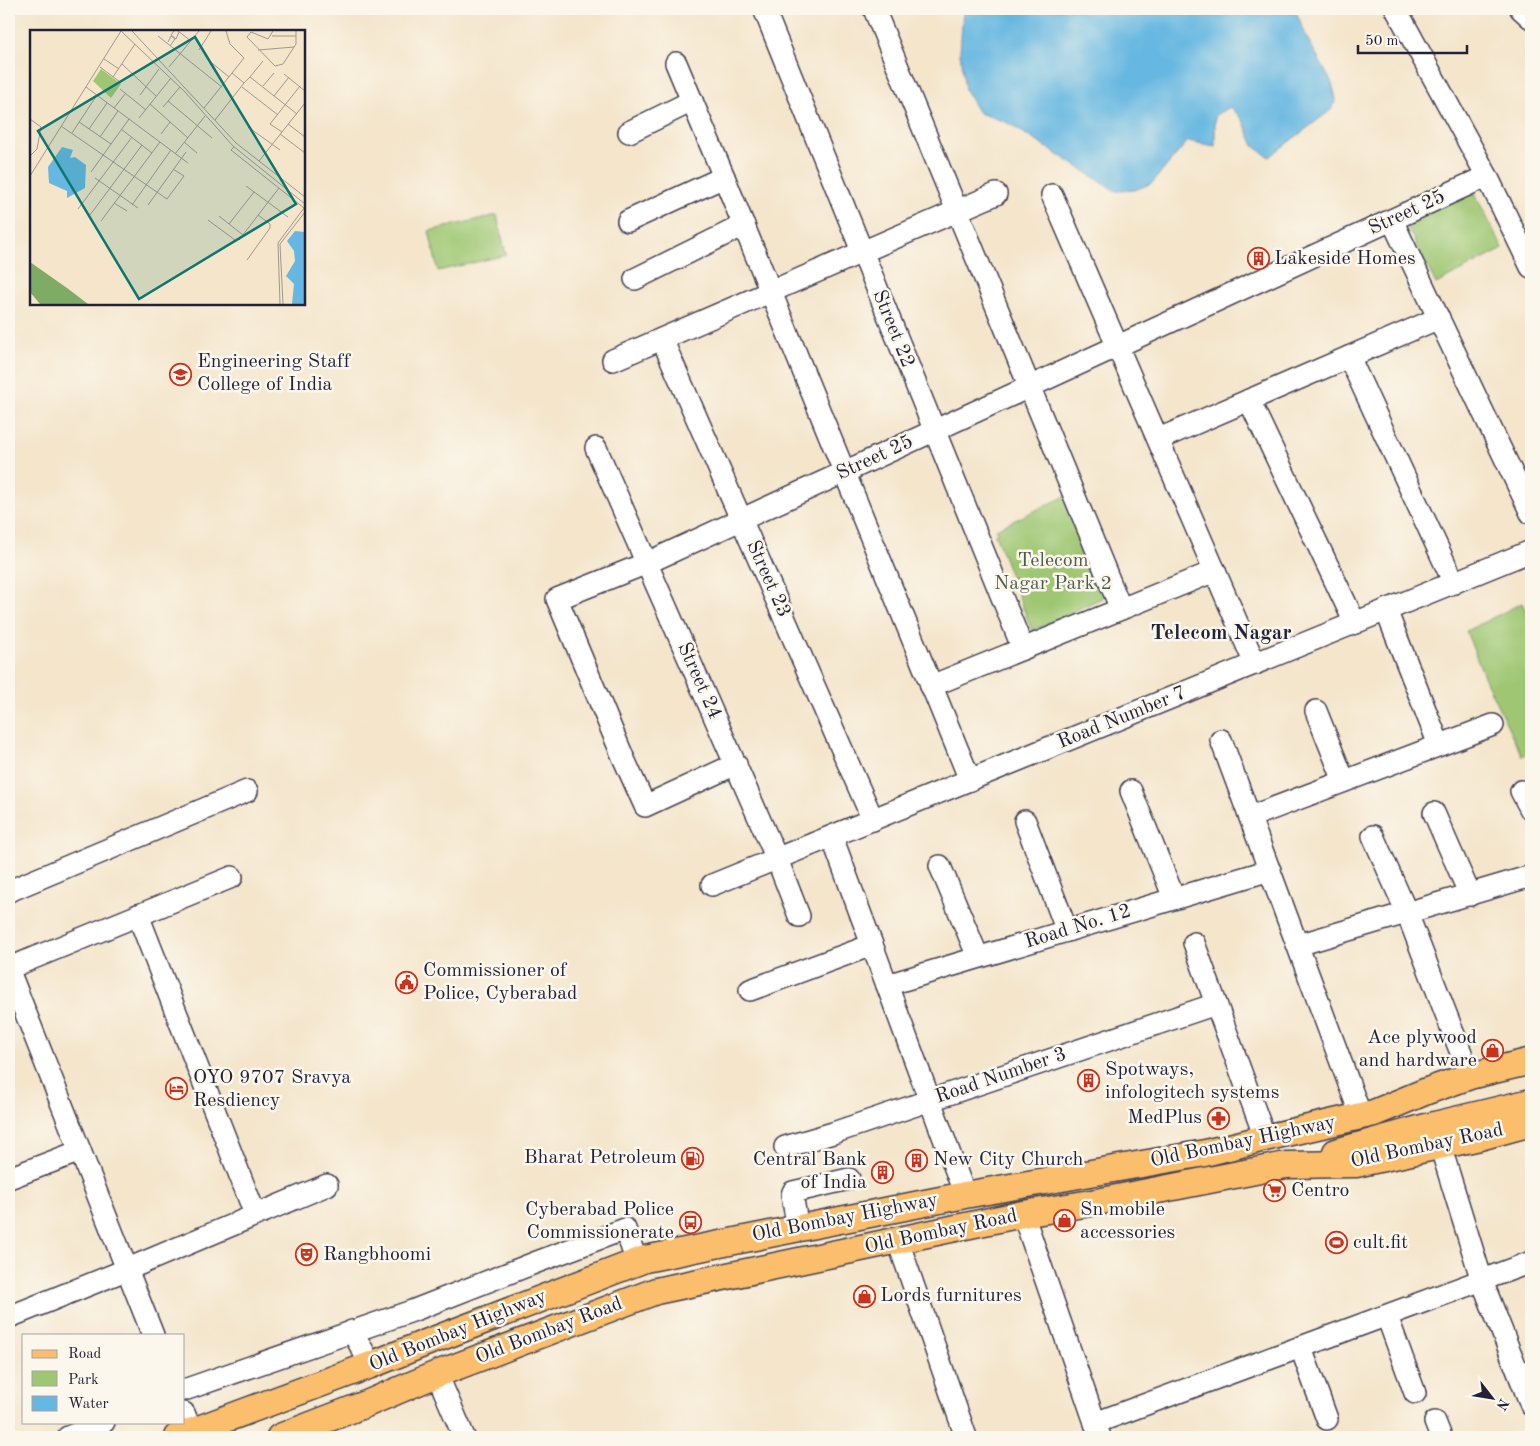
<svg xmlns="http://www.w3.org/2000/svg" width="1540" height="1446" font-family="'Old Standard TT',serif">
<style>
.green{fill:#9fc773;stroke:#607457}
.water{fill:#66b7e1;stroke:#446c8e}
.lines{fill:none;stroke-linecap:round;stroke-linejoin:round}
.minor-casing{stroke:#423f51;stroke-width:24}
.major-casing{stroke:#423f51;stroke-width:29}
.minor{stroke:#fff;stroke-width:21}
.major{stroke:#fabe6d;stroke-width:26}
.labels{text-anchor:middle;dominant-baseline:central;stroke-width:5;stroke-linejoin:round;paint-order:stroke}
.street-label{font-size:20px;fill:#22223b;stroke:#fbf7ec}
.poi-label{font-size:20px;fill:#22223b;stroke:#fbf7ec;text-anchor:start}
.park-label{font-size:20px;fill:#4e5c4f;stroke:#fbf7ec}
.neighbourhood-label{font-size:21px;font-weight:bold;fill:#22223b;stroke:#fbf7ec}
.inset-road{fill:none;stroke:#a09791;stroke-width:1}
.view{fill:#0f766e;fill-opacity:0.15;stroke:#0f766e;stroke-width:2.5}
.inset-edge{fill:none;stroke:#22223b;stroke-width:2.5}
</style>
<rect width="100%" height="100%" fill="#fbf7ec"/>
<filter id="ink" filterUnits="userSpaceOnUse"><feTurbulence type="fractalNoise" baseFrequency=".02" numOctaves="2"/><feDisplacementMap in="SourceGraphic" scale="10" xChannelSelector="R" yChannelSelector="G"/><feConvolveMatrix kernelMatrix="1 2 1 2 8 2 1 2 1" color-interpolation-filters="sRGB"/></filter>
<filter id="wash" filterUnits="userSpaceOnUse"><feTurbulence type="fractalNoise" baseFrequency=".0096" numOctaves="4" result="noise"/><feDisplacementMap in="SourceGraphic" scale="20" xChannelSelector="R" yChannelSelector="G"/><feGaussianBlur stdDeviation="1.12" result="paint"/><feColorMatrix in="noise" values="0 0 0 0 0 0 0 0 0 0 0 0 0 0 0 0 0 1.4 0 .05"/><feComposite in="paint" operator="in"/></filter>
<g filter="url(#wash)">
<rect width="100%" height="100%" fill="#f4e5cb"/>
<!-- green -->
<g class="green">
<polygon points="1472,188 1503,249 1436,284 1404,220"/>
<polygon points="497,215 506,255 438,271 429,231"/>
<polygon points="1066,496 1104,597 1032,631 995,534 997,533 996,529"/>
<polygon points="1522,603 1531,621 1531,752 1522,756 1486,681 1466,631"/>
</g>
<!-- water -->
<polygon class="water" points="963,9 1295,9 1308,40 1332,83 1336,99 1331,110 1269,157 1254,146 1243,120 1230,107 1215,116 1215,146 1188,141 1152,183 1135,190 1116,191 1006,122 979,113 965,90 960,52"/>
</g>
<g filter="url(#ink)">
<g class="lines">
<defs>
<g id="minor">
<polyline points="764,9 1023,649"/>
<polyline points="874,9 1121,609"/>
<polyline points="1396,9 1487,176 1531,267"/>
<polyline points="1521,9 1531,18"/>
<polyline points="676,63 724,177 970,780"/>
<polyline points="629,132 692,101"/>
<polyline points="1052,195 1255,664"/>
<polyline points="1392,220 1531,513"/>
<polyline points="628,221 724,177"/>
<polyline points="635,279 744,225"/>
<polyline points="662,339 873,820"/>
<polyline points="1349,357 1454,583"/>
<polyline points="613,360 996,194"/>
<polyline points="1249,400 1355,623"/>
<polyline points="1159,439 1439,318"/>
<polyline points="596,448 777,859 799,916"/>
<polyline points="1386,610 1439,745"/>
<polyline points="931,686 1215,571"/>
<polyline points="1316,711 1344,781"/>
<polyline points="1221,740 1361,1116"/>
<polyline points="736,764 645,806 623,757 557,599 647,563 1487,176"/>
<polyline points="1131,791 1174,898"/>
<polyline points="1521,791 1531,810"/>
<polyline points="1434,813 1470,895"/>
<polyline points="1250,817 1493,725"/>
<polyline points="1025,821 1067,931"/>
<polyline points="1373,836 1407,913 1470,1076"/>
<polyline points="832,837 965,1195"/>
<polyline points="940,866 978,957"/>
<polyline points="712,885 1531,551"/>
<polyline points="9,891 247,791"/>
<polyline points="138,915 255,1214"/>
<polyline points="1194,943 1265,1138"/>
<polyline points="1298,945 1531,876"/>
<polyline points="9,968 232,877"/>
<polyline points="9,971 153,1335"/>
<polyline points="887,985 1270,870"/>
<polyline points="750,990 872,945"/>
<polyline points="1440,1145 1482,1281 1531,1405"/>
<polyline points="785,1147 833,1133 1216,1004"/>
<polyline points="9,1178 80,1151"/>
<polyline points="1023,1214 1100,1437"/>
<polyline points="798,1228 792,1195 793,1192 849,1179"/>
<polyline points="898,1241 966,1437"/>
<polyline points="1387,1316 1415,1393"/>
<polyline points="9,1317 128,1269 327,1185"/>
<polyline points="352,1331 371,1365"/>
<polyline points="1301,1348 1327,1419"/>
<polyline points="437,1374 464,1437"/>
<polyline points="184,1390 412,1311 537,1262 625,1229 637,1262"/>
<polyline points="184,1413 192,1432"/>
<polyline points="1435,1422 1441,1437"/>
<polyline points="1095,1423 1531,1262"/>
<polyline points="68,1437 104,1422"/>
</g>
<g id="major">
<polyline points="1336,1152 1426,1127 1531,1102"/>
<polyline points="177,1437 371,1365 423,1344 645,1259 965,1195 1205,1153 1265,1138 1374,1113 1427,1091 1470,1076 1531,1061"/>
<polyline points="280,1437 366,1404 437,1374 656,1291 1023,1214 1097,1202 1286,1165 1356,1164 1480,1137 1531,1123"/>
</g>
</defs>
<!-- minor casing -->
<use href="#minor" class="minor-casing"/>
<!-- major casing -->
<use href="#major" class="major-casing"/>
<!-- minor -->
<use href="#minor" class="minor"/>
<!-- major -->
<use href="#major" class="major"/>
</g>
</g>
<!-- icons -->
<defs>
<symbol id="building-ring" viewBox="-11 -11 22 22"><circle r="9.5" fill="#fbf7ec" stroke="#c8321e" stroke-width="1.5"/><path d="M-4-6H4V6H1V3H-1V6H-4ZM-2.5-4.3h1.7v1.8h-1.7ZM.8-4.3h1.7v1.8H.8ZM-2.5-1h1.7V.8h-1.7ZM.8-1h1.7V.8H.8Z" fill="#c8321e"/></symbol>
<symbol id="university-ring" viewBox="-11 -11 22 22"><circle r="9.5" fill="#fbf7ec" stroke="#c8321e" stroke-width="1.5"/><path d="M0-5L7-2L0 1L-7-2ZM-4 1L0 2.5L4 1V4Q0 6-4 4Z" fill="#c8321e"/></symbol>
<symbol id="civic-ring" viewBox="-11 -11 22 22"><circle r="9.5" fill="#fbf7ec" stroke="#c8321e" stroke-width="1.5"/><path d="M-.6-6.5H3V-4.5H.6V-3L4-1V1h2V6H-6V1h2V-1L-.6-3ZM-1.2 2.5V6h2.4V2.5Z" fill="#c8321e"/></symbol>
<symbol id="shop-ring" viewBox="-11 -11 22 22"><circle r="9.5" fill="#fbf7ec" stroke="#c8321e" stroke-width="1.5"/><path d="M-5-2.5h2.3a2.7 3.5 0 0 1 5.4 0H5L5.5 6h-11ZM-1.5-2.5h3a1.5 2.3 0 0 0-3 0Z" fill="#c8321e"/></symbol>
<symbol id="hotel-ring" viewBox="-11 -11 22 22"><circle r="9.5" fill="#fbf7ec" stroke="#c8321e" stroke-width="1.5"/><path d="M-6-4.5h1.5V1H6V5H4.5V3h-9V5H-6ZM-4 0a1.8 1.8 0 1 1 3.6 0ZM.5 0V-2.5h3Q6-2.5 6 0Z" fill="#c8321e"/></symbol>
<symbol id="pharmacy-ring" viewBox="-11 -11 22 22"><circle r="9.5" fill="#fbf7ec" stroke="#c8321e" stroke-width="1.5"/><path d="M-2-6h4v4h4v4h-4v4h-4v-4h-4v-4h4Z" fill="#c8321e"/></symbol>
<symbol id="fuel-ring" viewBox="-11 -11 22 22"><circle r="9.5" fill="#fbf7ec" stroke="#c8321e" stroke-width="1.5"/><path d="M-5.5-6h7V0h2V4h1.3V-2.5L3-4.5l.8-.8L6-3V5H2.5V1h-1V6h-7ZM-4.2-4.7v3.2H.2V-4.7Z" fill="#c8321e"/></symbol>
<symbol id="supermarket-ring" viewBox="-11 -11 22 22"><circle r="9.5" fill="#fbf7ec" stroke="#c8321e" stroke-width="1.5"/><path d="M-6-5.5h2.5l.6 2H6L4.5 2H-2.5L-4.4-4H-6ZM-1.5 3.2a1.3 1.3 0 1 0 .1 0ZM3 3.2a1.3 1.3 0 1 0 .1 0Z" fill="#c8321e"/></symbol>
<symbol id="bus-ring" viewBox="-11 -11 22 22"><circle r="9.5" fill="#fbf7ec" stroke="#c8321e" stroke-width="1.5"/><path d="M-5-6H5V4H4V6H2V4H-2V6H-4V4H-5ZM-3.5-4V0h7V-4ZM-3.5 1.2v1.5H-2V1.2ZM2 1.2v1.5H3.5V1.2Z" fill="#c8321e"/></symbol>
<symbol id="stadium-ring" viewBox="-11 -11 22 22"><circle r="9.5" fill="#fbf7ec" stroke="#c8321e" stroke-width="1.5"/><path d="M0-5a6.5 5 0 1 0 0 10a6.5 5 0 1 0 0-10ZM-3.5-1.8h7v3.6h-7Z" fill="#c8321e"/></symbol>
<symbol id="theatre-ring" viewBox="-11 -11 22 22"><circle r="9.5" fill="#fbf7ec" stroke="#c8321e" stroke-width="1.5"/><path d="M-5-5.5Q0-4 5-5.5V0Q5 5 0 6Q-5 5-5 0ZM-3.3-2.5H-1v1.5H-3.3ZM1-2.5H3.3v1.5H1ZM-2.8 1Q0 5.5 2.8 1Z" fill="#c8321e"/></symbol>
</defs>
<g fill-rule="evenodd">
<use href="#building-ring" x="1246" y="246" width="25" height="25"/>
<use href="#university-ring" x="168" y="362" width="25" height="25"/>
<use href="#civic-ring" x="394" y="970" width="25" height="25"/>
<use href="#shop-ring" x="1480" y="1038" width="25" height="25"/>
<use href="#building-ring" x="1076" y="1068" width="25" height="25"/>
<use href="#hotel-ring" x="164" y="1076" width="25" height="25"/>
<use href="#pharmacy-ring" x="1206" y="1106" width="25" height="25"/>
<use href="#fuel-ring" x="680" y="1146" width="25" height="25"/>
<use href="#building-ring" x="904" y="1148" width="25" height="25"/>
<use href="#building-ring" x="870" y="1160" width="25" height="25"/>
<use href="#supermarket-ring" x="1262" y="1178" width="25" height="25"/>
<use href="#shop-ring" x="1052" y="1208" width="25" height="25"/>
<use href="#bus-ring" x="678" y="1210" width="25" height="25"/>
<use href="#stadium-ring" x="1324" y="1230" width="25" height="25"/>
<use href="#theatre-ring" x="294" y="1242" width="25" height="25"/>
<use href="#shop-ring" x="852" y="1284" width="25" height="25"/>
</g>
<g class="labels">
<!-- street labels -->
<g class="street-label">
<text transform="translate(1407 213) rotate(-25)">Street 25</text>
<text transform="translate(893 329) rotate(68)">Street 22</text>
<text transform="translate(875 458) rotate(-25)">Street 25</text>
<text transform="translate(768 579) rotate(66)">Street 23</text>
<text transform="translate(699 681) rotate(66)">Street 24</text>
<text transform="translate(1122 718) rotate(-22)">Road Number 7</text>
<text transform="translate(1078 927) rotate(-17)">Road No. 12</text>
<text transform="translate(1001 1076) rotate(-19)">Road Number 3</text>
<text transform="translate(1243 1142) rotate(-12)">Old Bombay Highway</text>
<text transform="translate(1427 1146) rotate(-12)">Old Bombay Road</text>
<text transform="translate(845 1218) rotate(-11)">Old Bombay Highway</text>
<text transform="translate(941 1232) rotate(-12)">Old Bombay Road</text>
<text transform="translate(458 1331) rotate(-22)">Old Bombay Highway</text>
<text transform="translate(549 1331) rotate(-21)">Old Bombay Road</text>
</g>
<!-- poi labels -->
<g class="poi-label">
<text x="1274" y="259">Lakeside Homes</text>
<text x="197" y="362">Engineering Staff<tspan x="197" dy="23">College of India</tspan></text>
<text x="423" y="971">Commissioner of<tspan x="423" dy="23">Police, Cyberabad</tspan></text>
<text x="1477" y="1038" text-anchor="end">Ace plywood<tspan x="1477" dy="23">and hardware</tspan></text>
<text x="1105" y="1070">Spotways,<tspan x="1105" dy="23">infologitech systems</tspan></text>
<text x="193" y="1078">OYO 9707 Sravya<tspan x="193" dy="23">Resdiency</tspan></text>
<text x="1202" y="1118" text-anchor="end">MedPlus</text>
<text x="677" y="1158" text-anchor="end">Bharat Petroleum</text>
<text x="867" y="1160" text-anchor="end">Central Bank<tspan x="867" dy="23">of India</tspan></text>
<text x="933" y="1160">New City Church</text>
<text x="1291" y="1191">Centro</text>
<text x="674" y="1210" text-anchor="end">Cyberabad Police<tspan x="674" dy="23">Commissionerate</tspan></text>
<text x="1080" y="1210">Sn mobile<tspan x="1080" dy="23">accessories</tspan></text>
<text x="1353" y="1243">cult.fit</text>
<text x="323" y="1255">Rangbhoomi</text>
<text x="880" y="1296">Lords furnitures</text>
</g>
<!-- park labels -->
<g class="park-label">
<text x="1053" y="561">Telecom<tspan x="1053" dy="23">Nagar Park 2</tspan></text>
</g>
<!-- neighbourhood labels -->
<g class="neighbourhood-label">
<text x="1221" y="633">Telecom Nagar</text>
</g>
</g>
<!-- overview -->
<g transform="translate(30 30)">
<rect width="275" height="275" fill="#f4e5cb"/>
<path d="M71 39 91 54 81 68 63 51Z" fill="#9fc773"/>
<path d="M0 232 37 258 58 274H10L0 262Z" fill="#7fac65"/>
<path d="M32 117 43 120 40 128 45 127 56 135 55 158 37 168V161L19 153 18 137ZM265 201 275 202V274H262L264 254 256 246 265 231 264 221 257 211Z" fill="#66b7e1"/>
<path class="inset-road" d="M91 1 155 62 203 116 275 174M102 1 206 113 275 167M144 1 141 5 146 9 149 2M148 1 161 11M243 1 238 9 221 2 217 7 245 36 253 34 266 14V1M128 6 192 57M242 6H266M138 12 141 6 145 9 140 16M169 20 181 1M228 20 264 17M74 29 89 39M182 33 199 47M92 34 126 66M70 37 90 52M139 37 169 1M202 43 214 53 220 47 267 84M254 44 275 61M83 47 105 14M220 47 233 31M233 56 244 43M56 57 158 133M212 57 248 85M90 59 116 80M110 65 129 39M244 66 259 47M138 71 182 108M120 74 158 108M133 77 150 57M84 78 95 64M174 78 214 28 200 14 196 1M109 88 141 48M0 89 11 97 7 119 0 126M185 90 214 53M49 92 81 114M258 94 275 107M31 96 137 169 154 146 143 139M218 97 250 120M59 99 77 73M91 99 122 123M252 102 240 94 270 56M42 103 67 65M131 104 140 92M250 104 275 123M70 107 88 81M154 112 167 123M204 117 201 120 274 178 248 213 250 274M145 124 175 86M229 131 275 73M61 142 99 89M0 146 91 1M65 148 108 178M216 156 258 187M84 173 97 181M102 175 141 120M118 175 156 122M48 179 102 107M60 185 112 115M189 186 213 205M178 190 205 210M71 191 130 112M199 194 224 162M209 210 249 158M217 230 240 198V194L228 185M253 274 250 214 275 182"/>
<path class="view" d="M165 7 266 174 109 269 8 101Z"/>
<rect width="275" height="275" class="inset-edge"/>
</g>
<!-- margin -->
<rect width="1540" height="1446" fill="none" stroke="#fbf7ec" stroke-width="30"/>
<!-- legend -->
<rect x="22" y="1334" width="162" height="90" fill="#fbf7ec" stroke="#a4a2a5"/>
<rect x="32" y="1350" width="25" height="8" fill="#fabe6d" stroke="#a4a2a5"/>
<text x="68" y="1358" font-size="15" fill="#22223b">Road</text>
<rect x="32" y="1371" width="25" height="15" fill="#9fc773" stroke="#a4a2a5"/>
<text x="68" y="1384" font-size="15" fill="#22223b">Park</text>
<rect x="32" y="1396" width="25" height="15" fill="#66b7e1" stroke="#a4a2a5"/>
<text x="68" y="1408" font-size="15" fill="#22223b">Water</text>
<!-- north arrow -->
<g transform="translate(1492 1398) rotate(121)" stroke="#fbf7ec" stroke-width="4" paint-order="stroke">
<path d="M0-4L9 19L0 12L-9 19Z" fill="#22223b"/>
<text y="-8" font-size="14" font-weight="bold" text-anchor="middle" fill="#22223b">N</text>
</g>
<!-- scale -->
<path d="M1358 45v8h109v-8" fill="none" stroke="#22223b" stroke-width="2.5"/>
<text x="1365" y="45" font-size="15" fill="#22223b" stroke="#fbf7ec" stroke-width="4" paint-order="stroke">50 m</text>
</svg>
